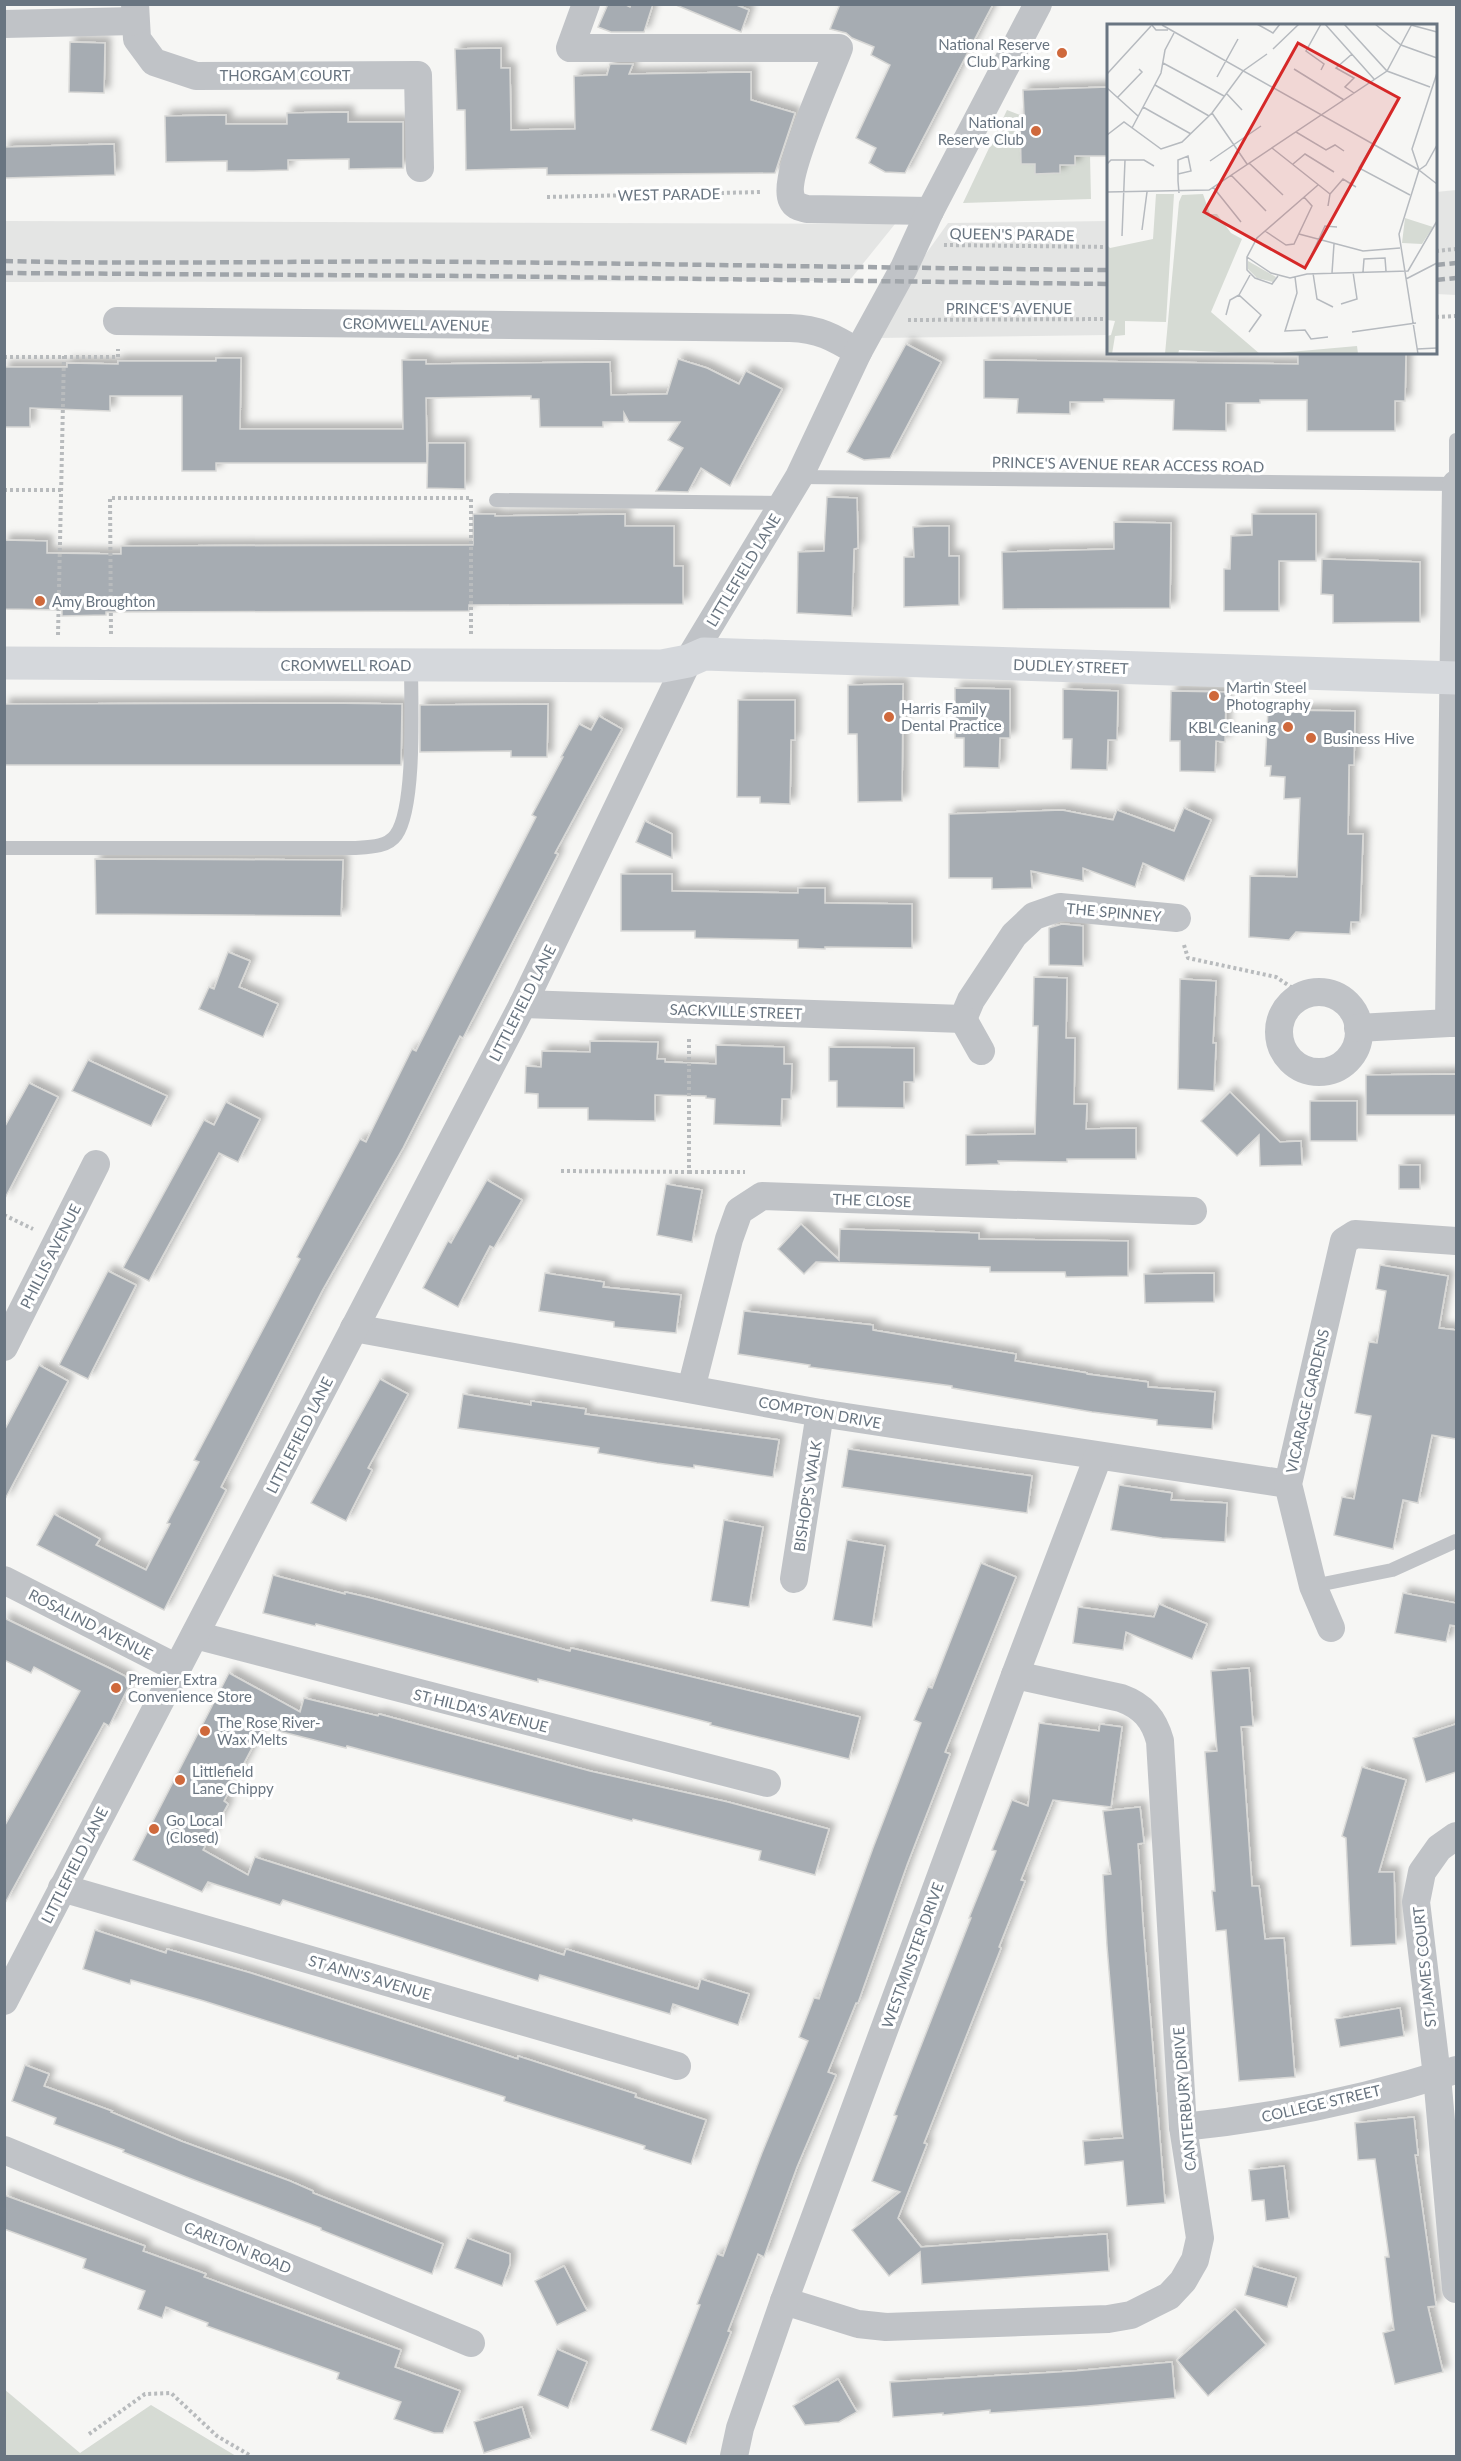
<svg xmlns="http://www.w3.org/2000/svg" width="1461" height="2461" font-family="Lato,sans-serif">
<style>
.built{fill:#e4e5e4}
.green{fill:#d6dbd4}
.building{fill:#a6acb2;stroke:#d8d8d6;stroke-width:1.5;filter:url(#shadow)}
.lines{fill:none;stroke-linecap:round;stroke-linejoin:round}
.path{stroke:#b8bbbd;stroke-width:4;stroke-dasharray:3 3;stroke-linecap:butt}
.lane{stroke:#c0c3c7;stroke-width:14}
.street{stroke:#c0c3c7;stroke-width:28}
.primary{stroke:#d5d8dc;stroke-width:33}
.rail{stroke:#a0a5aa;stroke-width:4.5;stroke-dasharray:9 4.5;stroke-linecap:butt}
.poi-dot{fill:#cf693c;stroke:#fff;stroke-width:2}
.labels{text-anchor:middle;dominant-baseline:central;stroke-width:6;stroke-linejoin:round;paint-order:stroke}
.poi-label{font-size:15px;fill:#697581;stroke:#fff;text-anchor:start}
.street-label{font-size:15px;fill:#697581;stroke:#fff}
.inset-road{fill:none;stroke:#b6babf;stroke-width:1.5}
.view{fill:#d62828;fill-opacity:0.15;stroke:#d62828;stroke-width:3}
.inset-edge{fill:none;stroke:#697581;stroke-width:3}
</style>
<defs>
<filter id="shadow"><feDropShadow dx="5.5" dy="-5.5" stdDeviation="3" flood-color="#0004"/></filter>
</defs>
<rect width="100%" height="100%" fill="#f6f6f4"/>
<!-- built -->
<g class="built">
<polygon points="1456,190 1456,295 1436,294 1436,192"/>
<polygon points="5,221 895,224 849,281 5,282"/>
<polygon points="1108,221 1108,335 875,338 905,283 948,223"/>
</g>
<!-- green -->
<g class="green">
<polygon points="1007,110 1020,115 1021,164 1035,164 1035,174 1060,173 1060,165 1075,165 1075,155 1090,155 1091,199 963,203"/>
<polygon points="4,2389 80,2453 151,2405 236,2456 5,2456"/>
</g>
<!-- building -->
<g class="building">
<polygon points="608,4 624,4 630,7 631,4 653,4 644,32 611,32 598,27"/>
<polygon points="734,4 749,10 741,32 676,5"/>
<polygon points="840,4 993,4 905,173 885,172 869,163 876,148 856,138 890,65 871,55 874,47 852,38 846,33 830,29"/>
<polygon points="70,42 105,43 104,93 69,92"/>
<polygon points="501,48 501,68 510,68 511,130 575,129 574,76 607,75 610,64 633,64 629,74 751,72 751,100 795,113 775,173 547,175 547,168 466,170 465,110 457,110 455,49"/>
<polygon points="1108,87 1108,156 1075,156 1075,165 1060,165 1060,173 1035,174 1035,164 1021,164 1020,115 1024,115 1023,90"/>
<polygon points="348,112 348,122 403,122 403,168 349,169 349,159 288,160 288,170 254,171 227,171 227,161 166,162 165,116 226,115 226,124 287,124 287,113"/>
<polygon points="114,144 115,175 4,178 4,147"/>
<polygon points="906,344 941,362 890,458 864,460 847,452"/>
<polygon points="1298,352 1406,352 1405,401 1395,401 1395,431 1307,431 1307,400 1260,400 1260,403 1226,403 1226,431 1173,430 1174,400 1104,399 1104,402 1070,402 1070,414 1017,413 1018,399 984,398 984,360 1298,364"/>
<polygon points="216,358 241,358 240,429 403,429 402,360 426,360 426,364 610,362 611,395 667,394 678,359 707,368 739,384 746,371 782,389 730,486 701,468 688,492 656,491 683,448 668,440 680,422 629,422 624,413 624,422 603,422 603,427 540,427 539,399 531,399 531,396 426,398 427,463 216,463 216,471 182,471 182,396 110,396 110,411 30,408 30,427 4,427 4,367 67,367 67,363 118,364 118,361 216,361"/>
<polygon points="428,443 465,443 465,489 427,488"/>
<polygon points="827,497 857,498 858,548 854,549 852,616 797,613 798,552 824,551"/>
<polygon points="473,514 495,514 495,516 625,514 625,526 674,526 674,566 683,566 683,604 469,605 469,611 106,612 106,615 62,616 62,610 4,609 4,540 47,541 47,553 121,554 121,546 473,545"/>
<polygon points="1252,514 1316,514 1316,561 1279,561 1279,611 1224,611 1224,569 1230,569 1231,536 1252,535"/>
<polygon points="1114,522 1171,523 1170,608 1003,609 1002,552 1114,549"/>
<polygon points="931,526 949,526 949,556 959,556 959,605 904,607 904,557 914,557 913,527"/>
<polygon points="1322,559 1420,562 1420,622 1333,623 1333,595 1321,594"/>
<polygon points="903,684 902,801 858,802 857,734 848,734 848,685"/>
<polygon points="955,688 1010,689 1010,738 1000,738 999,768 964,767 964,738 955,738"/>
<polygon points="1063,689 1118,691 1117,740 1108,740 1107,770 1071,769 1072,739 1063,739"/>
<polygon points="1171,691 1226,692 1225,742 1216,741 1215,772 1180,771 1180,741 1170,741"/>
<polygon points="738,700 795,700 795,740 791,740 790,804 760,803 760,797 737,797"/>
<polygon points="325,703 402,704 401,765 4,765 4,704"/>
<polygon points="548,704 547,757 511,757 511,751 420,752 420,705"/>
<polygon points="1268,710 1355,711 1354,765 1349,765 1348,834 1363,834 1360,922 1351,922 1350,934 1296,932 1289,940 1249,937 1250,876 1297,877 1300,798 1284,799 1285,777 1270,776 1271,766 1265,766"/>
<polygon points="599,716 622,729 555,853 558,854 463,1038 460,1036 403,1148 322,1291 221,1487 226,1490 164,1610 37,1545 54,1514 100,1539 96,1545 146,1570 170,1524 167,1523 199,1462 194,1460 300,1259 297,1257 360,1139 366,1142 412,1049 416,1051 536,817 532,815 563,757 561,757 579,724 591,730"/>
<polygon points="1184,808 1211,820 1184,881 1143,863 1135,887 1083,868 1083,881 1031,871 1032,888 992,889 992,878 949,878 949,814 1062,810 1113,820 1117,810 1174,831"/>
<polygon points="645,821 672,834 672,858 636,842"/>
<polygon points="95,859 343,860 341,916 96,914"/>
<polygon points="621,874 672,874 672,891 798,893 798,888 825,888 825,903 912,904 912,948 825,947 825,949 798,948 798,940 695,938 695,931 621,931"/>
<polygon points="1062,924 1083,926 1083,966 1049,965 1049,928"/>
<polygon points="228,952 250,961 239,987 278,1004 263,1037 199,1009 209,987 214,989"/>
<polygon points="1034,977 1067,978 1066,1038 1075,1038 1074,1104 1087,1104 1086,1129 1136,1128 1136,1159 1067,1159 1067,1162 998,1161 999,1164 966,1165 966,1135 1035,1134 1038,1026 1033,1026"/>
<polygon points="1180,979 1216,981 1213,1043 1216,1043 1214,1091 1178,1089"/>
<polygon points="590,1041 658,1042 657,1059 665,1059 665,1062 716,1064 716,1045 784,1047 784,1064 792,1064 791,1099 782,1099 781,1126 714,1124 715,1099 706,1098 706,1096 655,1095 655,1121 588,1120 588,1108 538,1108 538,1094 525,1093 526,1066 541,1067 542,1051 590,1052"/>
<polygon points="829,1047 914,1048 914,1082 904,1082 904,1108 837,1107 837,1081 829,1081"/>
<polygon points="88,1060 167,1096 151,1126 72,1091"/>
<polygon points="1456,1074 1456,1115 1366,1115 1366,1075"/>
<polygon points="29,1083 58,1097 4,1200 4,1128"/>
<polygon points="1230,1092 1280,1142 1301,1141 1302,1165 1260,1166 1259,1135 1237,1156 1201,1121"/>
<rect x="1310" y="1101" width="47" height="40"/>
<polygon points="226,1102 260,1119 238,1162 219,1153 149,1281 123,1268 204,1120 214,1125"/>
<rect x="1399" y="1165" width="21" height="24"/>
<polygon points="487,1180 522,1200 494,1248 490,1246 458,1307 423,1288 448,1241 451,1243"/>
<polygon points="666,1184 702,1190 692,1242 657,1235"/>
<polygon points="801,1224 839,1260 840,1229 979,1233 979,1239 1128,1241 1128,1276 1066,1277 1065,1272 990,1272 990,1267 816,1262 804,1274 778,1249"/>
<polygon points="1380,1265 1448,1276 1439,1328 1456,1330 1456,1439 1432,1435 1418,1503 1403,1500 1393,1549 1334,1535 1342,1497 1354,1499 1371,1416 1355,1413 1369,1342 1377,1343 1386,1291 1376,1289"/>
<polygon points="108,1271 136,1285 88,1379 59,1365"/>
<polygon points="545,1273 604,1282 603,1287 681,1295 676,1333 614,1327 614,1322 539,1311"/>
<polygon points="1214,1273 1214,1302 1145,1303 1144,1274"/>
<polygon points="744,1311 873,1325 873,1330 1016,1354 1015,1361 1087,1373 1087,1374 1148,1382 1148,1387 1215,1392 1212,1429 1157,1425 1157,1420 1092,1412 952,1388 952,1386 809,1367 810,1365 738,1354"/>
<polygon points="39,1365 68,1381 4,1501 4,1431"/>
<polygon points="380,1379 408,1394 368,1468 372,1470 346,1521 311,1503"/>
<polygon points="463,1394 531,1405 531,1401 586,1409 585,1414 779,1440 773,1477 694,1465 694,1468 657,1463 598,1453 599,1448 458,1428"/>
<polygon points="848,1449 1032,1476 1027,1513 842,1487"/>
<polygon points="1119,1485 1172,1493 1171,1500 1227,1503 1225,1542 1162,1538 1111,1530"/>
<polygon points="724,1520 763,1527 749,1607 711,1601"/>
<polygon points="847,1540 885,1546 872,1627 833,1620"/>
<polygon points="981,1563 1016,1577 945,1752 950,1754 907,1865 858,2003 856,2003 828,2072 836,2075 797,2167 764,2257 758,2254 728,2331 731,2332 686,2444 651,2430 700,2305 697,2304 717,2254 723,2256 762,2153 808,2041 799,2037 814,1998 819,1999 873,1848 921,1723 914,1720 928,1687 932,1688"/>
<polygon points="273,1575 345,1594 345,1592 371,1598 570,1651 571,1648 860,1717 849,1759 710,1725 711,1723 538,1679 538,1682 316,1624 315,1626 263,1613"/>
<polygon points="1403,1593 1456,1603 1456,1626 1450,1625 1446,1642 1395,1633"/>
<polygon points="1159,1604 1207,1624 1192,1659 1126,1632 1123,1650 1073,1643 1078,1607 1154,1617"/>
<polygon points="4,1618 109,1668 125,1676 130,1684 109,1726 104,1723 4,1905 4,1827 80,1691 34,1667 31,1673 4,1660"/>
<polygon points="1249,1668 1253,1726 1241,1727 1252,1886 1259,1886 1265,1939 1284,1938 1295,2077 1239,2081 1226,1930 1216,1931 1212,1891 1215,1891 1205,1752 1217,1751 1211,1671"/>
<polygon points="229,1673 300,1712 304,1698 378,1716 379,1714 590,1771 728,1802 829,1829 815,1875 759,1860 761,1851 633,1819 632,1821 347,1746 346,1748 263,1727 224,1801 228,1804 203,1850 248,1875 255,1857 564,1955 566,1949 698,1989 701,1979 749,1994 738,2025 673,2004 670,2014 540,1975 538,1981 283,1900 280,1905 208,1882 202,1892 133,1860"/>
<polygon points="1039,1723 1099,1731 1100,1724 1122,1727 1111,1807 1053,1800 1021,1880 1025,1881 999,1947 1001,1948 924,2143 927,2144 898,2218 921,2247 1107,2234 1109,2271 922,2284 920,2252 889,2276 852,2230 900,2192 872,2181 897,2116 894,2115 971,1918 969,1918 996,1851 992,1850 1012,1800 1028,1806"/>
<polygon points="1456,1724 1456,1772 1426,1782 1413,1738"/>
<polygon points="1362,1767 1406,1780 1379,1872 1394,1872 1396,1944 1351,1946 1346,1838 1342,1836"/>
<polygon points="1140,1807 1144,1843 1138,1844 1143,1923 1165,2203 1127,2206 1123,2161 1085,2165 1083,2141 1123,2138 1107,1946 1103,1875 1111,1874 1103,1811"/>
<polygon points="95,1930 166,1953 167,1949 251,1973 518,2059 518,2056 589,2079 636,2094 635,2097 706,2120 691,2164 644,2149 645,2146 504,2101 505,2097 415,2068 204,2001 131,1980 130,1984 83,1969"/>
<polygon points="1400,2008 1404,2036 1340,2047 1335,2019"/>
<polygon points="25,2065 49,2074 44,2086 112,2111 111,2112 181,2141 290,2181 313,2191 313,2193 443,2244 432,2274 321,2230 321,2228 189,2178 123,2152 124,2150 54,2124 56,2118 12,2101"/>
<polygon points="1414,2117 1418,2155 1415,2155 1436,2306 1428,2307 1443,2372 1395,2384 1383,2333 1394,2330 1385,2257 1389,2257 1375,2159 1358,2160 1355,2123"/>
<polygon points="1284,2166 1289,2218 1266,2221 1264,2200 1252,2201 1249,2170"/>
<polygon points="4,2195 145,2246 143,2251 206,2274 204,2277 401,2350 395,2367 460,2391 443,2433 434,2433 394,2419 401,2402 337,2379 339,2373 207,2326 208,2323 166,2307 162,2318 138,2309 145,2291 83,2268 86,2259 4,2229"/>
<polygon points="467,2238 510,2254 510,2264 502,2286 455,2268"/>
<polygon points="564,2266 587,2311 557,2325 535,2281"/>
<polygon points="1253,2266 1296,2278 1287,2307 1245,2295"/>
<polygon points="1235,2309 1266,2345 1208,2396 1177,2360"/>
<polygon points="557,2349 587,2362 568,2408 538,2395"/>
<polygon points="1172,2362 1175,2398 1088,2406 990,2413 990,2410 943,2415 943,2413 893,2417 890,2382 1074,2371"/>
<polygon points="838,2379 857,2412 839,2422 805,2425 793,2406"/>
<polygon points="522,2407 531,2438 484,2453 474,2422"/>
</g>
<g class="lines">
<!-- path -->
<g class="path">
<polyline points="547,197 762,192"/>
<polyline points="944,245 1108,247"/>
<polyline points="1436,251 1456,249"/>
<polyline points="1436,317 1456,316"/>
<polyline points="908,320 1108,319"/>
<polyline points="4,357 118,357 118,349"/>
<polyline points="4,490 61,490"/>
<polyline points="111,634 110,498 471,498 471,635"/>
<polyline points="58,635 64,356"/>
<polyline points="1184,945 1188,958 1276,977 1291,987 1298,998"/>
<polyline points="561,1171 689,1172 689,1037"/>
<polyline points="689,1172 745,1172"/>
<polyline points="4,1215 33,1229"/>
<polyline points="89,2434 145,2394 171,2393 217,2436 251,2456"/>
</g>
<!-- lane -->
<g class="lane">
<polyline points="799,477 1456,484"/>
<polyline points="1456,484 1456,440"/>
<polyline points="496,500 784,503"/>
<path d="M4 848H353C367 847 387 848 396 835 416 807 411 703 411 665"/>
<polyline points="1313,1586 1392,1570 1456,1541"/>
</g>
<!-- street -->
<g class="street">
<polyline points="135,4 137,39 154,62 196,76 418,75 420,168"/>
<path d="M586 4 570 48H839C829 75 781 178 792 200 795 207 801 207 807 209L930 211"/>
<polyline points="4,24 135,21"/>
<path d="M117 321 790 328C819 329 833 337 858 352"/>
<polyline points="1456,484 1449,1023 1456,1023"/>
<circle cx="1319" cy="1032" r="40"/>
<polyline points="523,1004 963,1019 971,1000 1014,935 1034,916 1060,907 1177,918"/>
<polyline points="963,1019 981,1051"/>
<polyline points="1358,1028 1449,1023"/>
<polyline points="354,1328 820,1413 1288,1484"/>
<polyline points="4,1347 96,1164"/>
<polyline points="691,1389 729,1239 739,1211 762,1196 1193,1211"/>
<polyline points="794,1579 820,1413"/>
<polyline points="4,1580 177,1668"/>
<polyline points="1331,1628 1313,1586 1288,1484 1344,1241 1355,1234 1456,1241"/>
<polyline points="195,1635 767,1783"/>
<polyline points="62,1888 677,2066"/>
<polyline points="4,2001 523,1004 688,661 799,477 858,352 904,268 930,211 1038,4"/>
<path d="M1183 2127C1275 2118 1368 2098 1456 2070"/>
<polyline points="4,2150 471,2343"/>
<polyline points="1456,2289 1437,2076 1416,1902 1422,1872 1439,1848 1456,1836"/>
<path d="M784 2301 858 2324 886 2327 1108 2319 1131 2315 1169 2296 1183 2281 1195 2260 1200 2238 1183 2127 1160 1741C1154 1719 1143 1706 1121 1698L1015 1675"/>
<polyline points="734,2456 740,2428 784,2301 1015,1675 1098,1457"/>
</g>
<!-- primary -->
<polyline class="primary" points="4,663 662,666 688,661 704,654 1456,678"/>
<!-- rail -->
<g class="rail">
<path d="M4 261C160 265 315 260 471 262 683 264 896 268 1108 270"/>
<polyline points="1436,265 1456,263"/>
<polyline points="4,273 470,276 1108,284"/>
<polyline points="1436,280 1456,278"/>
</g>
</g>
<!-- markers -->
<g class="poi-dot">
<circle cx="1062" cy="53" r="6"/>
<circle cx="1036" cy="131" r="6"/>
<circle cx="40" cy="601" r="6"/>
<circle cx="1214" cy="696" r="6"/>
<circle cx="889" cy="717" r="6"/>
<circle cx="1288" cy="727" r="6"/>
<circle cx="1311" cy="738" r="6"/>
<circle cx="116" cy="1688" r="6"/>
<circle cx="205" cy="1731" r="6"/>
<circle cx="180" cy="1780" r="6"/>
<circle cx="154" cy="1829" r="6"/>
</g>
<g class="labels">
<!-- poi labels -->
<g class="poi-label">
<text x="1050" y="44" text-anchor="end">National Reserve<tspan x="1050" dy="17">Club Parking</tspan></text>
<text x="1024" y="122" text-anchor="end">National<tspan x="1024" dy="17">Reserve Club</tspan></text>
<text x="52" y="601">Amy Broughton</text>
<text x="1226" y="687">Martin Steel<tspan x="1226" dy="17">Photography</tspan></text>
<text x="901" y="708">Harris Family<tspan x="901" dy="17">Dental Practice</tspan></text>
<text x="1276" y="727" text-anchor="end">KBL Cleaning</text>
<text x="1323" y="738">Business Hive</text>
<text x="128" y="1679">Premier Extra<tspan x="128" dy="17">Convenience Store</tspan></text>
<text x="217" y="1722">The Rose River-<tspan x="217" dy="17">Wax Melts</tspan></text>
<text x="192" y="1771">Littlefield<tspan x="192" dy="17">Lane Chippy</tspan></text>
<text x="166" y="1820">Go Local<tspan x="166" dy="17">(Closed)</tspan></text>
</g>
<!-- street labels -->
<g class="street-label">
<text x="285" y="75">THORGAM COURT</text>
<text transform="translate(669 194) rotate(-1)">WEST PARADE</text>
<text transform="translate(1012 234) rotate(1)">QUEEN'S PARADE</text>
<text x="1009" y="308">PRINCE'S AVENUE</text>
<text transform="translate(416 324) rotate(1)">CROMWELL AVENUE</text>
<text transform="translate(1128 464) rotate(1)">PRINCE'S AVENUE REAR ACCESS ROAD</text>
<text transform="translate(743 570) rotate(-59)">LITTLEFIELD LANE</text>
<text x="346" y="665">CROMWELL ROAD</text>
<text transform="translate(1071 666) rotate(2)">DUDLEY STREET</text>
<text transform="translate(1114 912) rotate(5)">THE SPINNEY</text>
<text transform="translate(522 1003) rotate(-63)">LITTLEFIELD LANE</text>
<text transform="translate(736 1011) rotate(2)">SACKVILLE STREET</text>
<text transform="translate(872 1200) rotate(2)">THE CLOSE</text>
<text transform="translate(50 1256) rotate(-63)">PHILLIS AVENUE</text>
<text transform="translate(1307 1401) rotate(-77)">VICARAGE GARDENS</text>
<text transform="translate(820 1412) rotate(10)">COMPTON DRIVE</text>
<text transform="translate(299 1435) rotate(-63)">LITTLEFIELD LANE</text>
<text transform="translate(807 1496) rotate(-81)">BISHOP'S WALK</text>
<text transform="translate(91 1624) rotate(27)">ROSALIND AVENUE</text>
<text transform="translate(481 1710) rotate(14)">ST HILDA'S AVENUE</text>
<text transform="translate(74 1865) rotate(-63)">LITTLEFIELD LANE</text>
<text transform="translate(912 1955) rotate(-70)">WESTMINSTER DRIVE</text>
<text transform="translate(1424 1967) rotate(-96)">ST JAMES COURT</text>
<text transform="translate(370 1977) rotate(16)">ST ANN'S AVENUE</text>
<text transform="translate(1184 2099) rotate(-95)">CANTERBURY DRIVE</text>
<text transform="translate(1321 2103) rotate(-13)">COLLEGE STREET</text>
<text transform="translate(238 2247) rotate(22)">CARLTON ROAD</text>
</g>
</g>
<!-- overview -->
<g transform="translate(1107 24)">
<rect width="330" height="330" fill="#f6f6f4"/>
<path d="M49 170H67L59 298 18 297V311L8 312 5 330H0V312L4 311 8 297 0 296V221L3 224 46 215ZM96 170 103 190H110L124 209 135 215 104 288 153 330 72 326 71 330H58L72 178 75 171ZM298 194 326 203 315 220 295 219ZM141 237 169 253 166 258 150 254 141 245ZM250 322 251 330H159Z" fill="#d6dbd4"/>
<path class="inset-road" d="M44 0 49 6H61M150 0 166 9 173 0M218 0 267 55M237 0 280 47 323 63M268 0 294 21 330 34M55 1 312 146M304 1 330 8M166 25 192 0M245 30 229 44 247 54 238 63 247 69M56 39 117 72M187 45 237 76M214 46 217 40 199 27 214 0M330 49 305 125 312 146 330 160M0 50 44 2M110 53 131 15M48 61 102 92M0 64 31 92M120 70 135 86M10 74 35 48 32 45M36 83 84 110M105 89 140 140M25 104 54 49 58 26 67 9M189 108 219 126 228 121 237 127M273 108 252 144 303 171M0 111 17 98 54 125 75 118 105 89 136 47 160 30M165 124 223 170M103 137 154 102M142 139 176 171M0 140 4 136H37L47 142M186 140 198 130 227 148M312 146 319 141 330 121M71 150 84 147 81 132 71 136V157L72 169M124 151 159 187M106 163 134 198M0 168 102 166 280 47 305 0M221 182 223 170 236 155 249 163M35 206 40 168M158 207 179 221 187 220 205 182 197 173M192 210 256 227 293 224M15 212 18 136M204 232 218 202 230 203M140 233 164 249 183 254 200 250 301 247 330 197M256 248 257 235 278 234 279 247M206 249 210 275 226 283M225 249 227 220M171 252 165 260 148 254 140 246V233L150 214 211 161M188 253 190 269 178 307 198 306 204 315 221 313M299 255 330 239M234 280 250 275 246 248M119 291 123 276 132 271M142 308 154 291 132 271 143 251M245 308 309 299M310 325 330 324M311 330 292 210 312 146"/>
<path class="view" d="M191 19 292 74 198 244 97 188Z"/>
<rect width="330" height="330" class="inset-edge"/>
</g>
<!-- border -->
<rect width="1461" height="2461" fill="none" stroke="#697581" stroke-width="12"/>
</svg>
